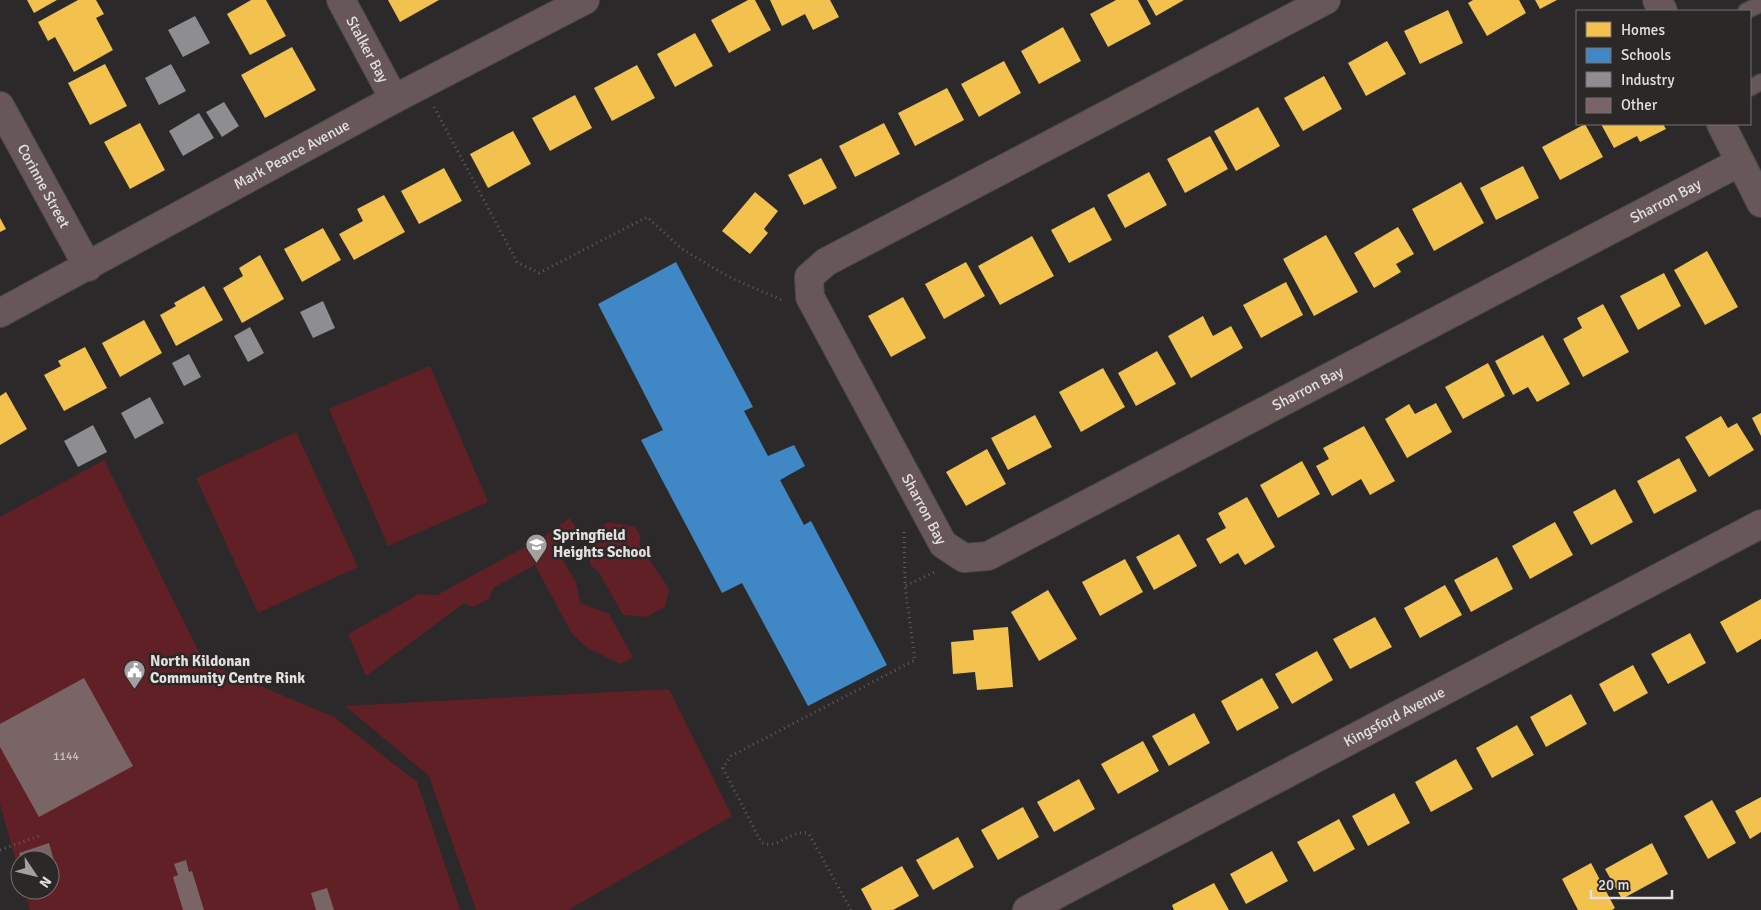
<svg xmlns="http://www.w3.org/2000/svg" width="1761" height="910" font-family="Signika,sans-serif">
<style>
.green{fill:#602026}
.homes{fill:#f2c14e}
.schools{fill:#3f88c5}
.industry{fill:#8d8d92}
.building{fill:#796566}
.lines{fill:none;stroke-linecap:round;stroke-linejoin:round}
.service-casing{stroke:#484646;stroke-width:18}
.minor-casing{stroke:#484646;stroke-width:30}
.path{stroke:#675b5c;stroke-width:3;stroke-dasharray:1 4;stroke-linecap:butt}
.service{stroke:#685758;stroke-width:15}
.minor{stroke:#685758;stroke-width:28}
.labels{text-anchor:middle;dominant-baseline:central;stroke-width:5;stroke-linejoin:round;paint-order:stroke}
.number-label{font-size:12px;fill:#c8c1c2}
.street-label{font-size:15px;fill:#e3e0e0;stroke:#2c2828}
.poi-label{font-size:15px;font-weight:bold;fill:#e3e0e0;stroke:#2c2828;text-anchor:start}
</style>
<rect width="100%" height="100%" fill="#2b2929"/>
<!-- green -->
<g class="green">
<polygon points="430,366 488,502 388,546 329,409"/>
<polygon points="296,432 358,567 258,613 196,478"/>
<polygon points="104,460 204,662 334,717 417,782 460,910 30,910 24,890 50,890 50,860 20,860 20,876 0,804 0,517"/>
<polygon points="569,518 577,529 558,543 556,550 576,582 580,603 609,614 633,657 620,664 586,647 572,634 535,565 493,588 489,599 473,607 464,603 366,676 348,634 419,594 437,595 545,536"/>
<polygon points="608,522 635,527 641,537 639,544 669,589 665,607 646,617 623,615 600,574 590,564 591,534"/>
<polygon points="669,689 732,816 568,910 476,910 429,776 345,706"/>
</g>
<!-- homes -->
<g class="homes">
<polygon points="27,0 57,0 34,13"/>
<polygon points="78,0 96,0 104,14 96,18 113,50 74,72 55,37 48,41 38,22"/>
<polygon points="251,0 266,0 286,36 250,55 227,14"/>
<polygon points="388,0 439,0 400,22"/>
<polygon points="748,0 755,0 771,30 729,53 711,20"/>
<polygon points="770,0 830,0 839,17 813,30 805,14 782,26"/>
<polygon points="1116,0 1138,0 1151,24 1108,47 1090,14"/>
<polygon points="1147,0 1184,0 1156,16"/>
<polygon points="1473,0 1519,0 1526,13 1487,36 1468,3"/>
<polygon points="1535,0 1557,0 1540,9"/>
<polygon points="1448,10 1463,43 1420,64 1404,31"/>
<polygon points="1063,27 1081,61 1039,84 1021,51"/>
<polygon points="695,33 713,66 675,87 657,54"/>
<polygon points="1387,41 1406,74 1366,96 1348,63"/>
<polygon points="292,47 316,90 265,118 241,75"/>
<polygon points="1004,61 1021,93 979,117 961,84"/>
<polygon points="105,64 127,106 90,125 68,83"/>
<polygon points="637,65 655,98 612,121 594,88"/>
<polygon points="1324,76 1342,109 1303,131 1284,98"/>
<polygon points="947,88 964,120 915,146 898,113"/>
<polygon points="575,95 592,128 550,151 532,118"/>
<polygon points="1258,107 1280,146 1236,171 1214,131"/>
<polygon points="140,123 165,170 130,189 104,142"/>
<polygon points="884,123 900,154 855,177 839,146"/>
<polygon points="1585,124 1603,157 1560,180 1542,147"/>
<polygon points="1601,124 1663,124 1666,129 1640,142 1637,136 1614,148"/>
<polygon points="513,131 531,164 488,188 470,154"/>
<polygon points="1210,136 1228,169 1185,193 1167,159"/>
<polygon points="821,158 837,188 804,205 788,175"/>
<polygon points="1523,166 1539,198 1496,220 1480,188"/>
<polygon points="444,168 462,201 419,224 401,191"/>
<polygon points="1149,172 1167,205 1125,228 1107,195"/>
<polygon points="1461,182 1484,223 1434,251 1412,209"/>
<polygon points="755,192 778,211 764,229 768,233 750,254 722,231"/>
<polygon points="384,195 405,232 354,260 339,234 363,221 357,209"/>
<polygon points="1094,207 1112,240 1069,263 1051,230"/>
<polygon points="0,218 6,229 0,232"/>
<polygon points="1398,227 1414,254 1396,264 1401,272 1374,288 1354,253"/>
<polygon points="323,228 341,260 302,282 284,249"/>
<polygon points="1326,235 1358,292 1314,316 1283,259"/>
<polygon points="1032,236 1054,276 1000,305 978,266"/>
<polygon points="1707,251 1738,307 1705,325 1674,270"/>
<polygon points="260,255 284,299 242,323 223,288 243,276 239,268"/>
<polygon points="966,262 985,296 944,319 925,284"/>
<polygon points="1664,273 1681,306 1638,330 1620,296"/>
<polygon points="1286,282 1303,315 1261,338 1243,305"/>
<polygon points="204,286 223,320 176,346 160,315 176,306 174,303"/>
<polygon points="903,297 926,338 891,357 868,316"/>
<polygon points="1603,304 1629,352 1583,377 1563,339 1582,328 1577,318"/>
<polygon points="1203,316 1213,336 1231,326 1243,348 1191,378 1168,336"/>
<polygon points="144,320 162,353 120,377 102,343"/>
<polygon points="1543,335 1570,384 1537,402 1528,387 1513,395 1495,361"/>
<polygon points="85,347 107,388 64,411 44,375 61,366 58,361"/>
<polygon points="1157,351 1176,384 1136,406 1118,373"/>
<polygon points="1488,363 1505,396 1463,419 1445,387"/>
<polygon points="1103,368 1125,407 1081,432 1059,392"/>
<polygon points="6,392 27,429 0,445 0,396"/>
<polygon points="1436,403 1452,432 1407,458 1385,419 1409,404 1415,414"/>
<polygon points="1761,413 1761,436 1752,418"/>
<polygon points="1035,415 1052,447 1008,470 991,438"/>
<polygon points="1721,416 1728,428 1737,423 1754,450 1709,477 1685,437"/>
<polygon points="1364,426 1395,481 1370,495 1361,479 1332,496 1316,466 1329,459 1323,448"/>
<polygon points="987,449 1006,484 966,506 946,472"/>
<polygon points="1679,458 1697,491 1654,514 1637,481"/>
<polygon points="1302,461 1320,494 1278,518 1260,485"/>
<polygon points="1615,489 1633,522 1591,545 1573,512"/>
<polygon points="1247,497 1275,547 1245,565 1238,553 1220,564 1206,539 1226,528 1218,513"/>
<polygon points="1555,522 1573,555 1530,579 1512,546"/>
<polygon points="1179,534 1197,566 1154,590 1136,557"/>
<polygon points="1497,557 1513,589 1471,612 1454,580"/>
<polygon points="1125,559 1143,592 1100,616 1082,582"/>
<polygon points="1445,585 1462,615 1420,638 1404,608"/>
<polygon points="1048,590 1077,639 1039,661 1011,612"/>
<polygon points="1761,599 1761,639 1737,653 1720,622"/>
<polygon points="1375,617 1392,647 1350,669 1333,639"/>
<polygon points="1008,627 1013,687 977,690 975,672 953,674 951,642 974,640 973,630"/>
<polygon points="1690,633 1706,663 1668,684 1651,654"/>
<polygon points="1317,651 1333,680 1292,704 1275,674"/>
<polygon points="1633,665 1648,693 1614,712 1599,684"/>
<polygon points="1262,678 1279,708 1237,731 1221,701"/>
<polygon points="1571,694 1587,724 1546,747 1530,717"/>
<polygon points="1194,713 1210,743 1169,766 1152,736"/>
<polygon points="1517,725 1534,755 1492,778 1476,748"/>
<polygon points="1143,741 1159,771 1118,794 1101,764"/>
<polygon points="1456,759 1473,789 1431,812 1415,782"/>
<polygon points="1079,779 1095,809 1054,832 1037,802"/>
<polygon points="1394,793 1410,823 1368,846 1352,816"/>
<polygon points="1761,797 1761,832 1750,839 1735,811"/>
<polygon points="1712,800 1736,843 1708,859 1684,816"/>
<polygon points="1023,807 1039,837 998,860 981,830"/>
<polygon points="1339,819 1355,849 1314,872 1297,842"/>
<polygon points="958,837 974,867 933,890 916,860"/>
<polygon points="1652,843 1668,874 1622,899 1605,869"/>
<polygon points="1272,851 1288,881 1246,904 1230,874"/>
<polygon points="1591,863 1615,908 1612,910 1578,910 1562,879"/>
<polygon points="902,866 919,896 893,910 872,910 861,889"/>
<polygon points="1214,883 1229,910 1174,910 1172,905"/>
</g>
<!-- schools -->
<polygon class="schools" points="676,262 753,407 744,411 768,456 794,445 805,466 780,480 804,525 811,521 887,665 808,706 742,583 722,593 641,440 663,430 598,304"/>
<!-- industry -->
<g class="industry">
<polygon points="195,16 210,43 183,57 168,30"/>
<polygon points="171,64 186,91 159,105 145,78"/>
<polygon points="224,102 239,126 222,137 206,112"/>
<polygon points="199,113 214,138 183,156 169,131"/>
<polygon points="323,301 335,328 313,338 300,312"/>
<polygon points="250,327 264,353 248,362 234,336"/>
<polygon points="189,354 201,377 184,386 172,363"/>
<polygon points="150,397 164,423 135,439 121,413"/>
<polygon points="93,425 107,452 78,467 64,441"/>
</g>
<!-- building -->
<g class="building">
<polygon points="84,678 133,766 39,817 0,747 0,724"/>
<polygon points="49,843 55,864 50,866 50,860 21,860 19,853"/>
<polygon points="186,860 189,872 192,871 204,910 183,910 173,877 178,875 174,864"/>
<polygon points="327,888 334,910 316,910 311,893"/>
</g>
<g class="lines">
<defs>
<g id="service">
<polyline points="1746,11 1761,4"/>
<polyline points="1750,88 1761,82"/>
</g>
<g id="minor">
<path id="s1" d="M341 0 394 99"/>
<path id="s2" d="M1326 0 826 262 809 277 810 297 943 544 964 558 988 556 1740 162"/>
<polyline points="1657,0 1663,11"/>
<path id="s3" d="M0 106 88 267"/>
<polyline points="1721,124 1761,203"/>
<path id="s4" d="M0 313 394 99 585 0"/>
<path id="s5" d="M1027 910 1761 524"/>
</g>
</defs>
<!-- service casing -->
<use href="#service" class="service-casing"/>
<!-- minor casing -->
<use href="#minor" class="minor-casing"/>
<!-- path -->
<g class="path">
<polyline points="434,107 517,262 539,273 647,217 682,249 729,277 784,301"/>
<polyline points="904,532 905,586 935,572"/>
<polyline points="0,850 39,836"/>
<path d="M851 910 809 834C792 827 777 852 761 842L723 768 731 756 915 660 905 586"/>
</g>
<!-- service -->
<use href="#service" class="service"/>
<!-- minor -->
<use href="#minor" class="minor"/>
</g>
<!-- icons -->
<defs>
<symbol id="school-pin" viewBox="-11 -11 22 30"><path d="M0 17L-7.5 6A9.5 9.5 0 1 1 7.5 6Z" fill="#a3a0a0" stroke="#2c2828"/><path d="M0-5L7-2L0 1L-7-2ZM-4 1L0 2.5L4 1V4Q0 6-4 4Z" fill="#fff"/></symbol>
<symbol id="civic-pin" viewBox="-11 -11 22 30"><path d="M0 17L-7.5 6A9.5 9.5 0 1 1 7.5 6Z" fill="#a3a0a0" stroke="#2c2828"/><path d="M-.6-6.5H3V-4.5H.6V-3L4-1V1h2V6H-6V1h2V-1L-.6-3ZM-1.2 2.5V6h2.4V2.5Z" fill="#fff"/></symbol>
</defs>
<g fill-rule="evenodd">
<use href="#school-pin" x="524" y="532" width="25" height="34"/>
<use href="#civic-pin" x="122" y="658" width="25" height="34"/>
</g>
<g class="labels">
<!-- number labels -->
<g class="number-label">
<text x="66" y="756">1144</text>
</g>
<!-- street labels -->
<g class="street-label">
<text stroke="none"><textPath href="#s1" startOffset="56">Stalker Bay</textPath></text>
<text stroke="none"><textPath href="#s4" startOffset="332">Mark Pearce Avenue</textPath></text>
<text stroke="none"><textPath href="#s3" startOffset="91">Corinne Street</textPath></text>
<text stroke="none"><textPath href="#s2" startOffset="1702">Sharron Bay</textPath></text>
<text stroke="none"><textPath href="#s2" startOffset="1298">Sharron Bay</textPath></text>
<text stroke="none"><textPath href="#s2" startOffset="848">Sharron Bay</textPath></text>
<text stroke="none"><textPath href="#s5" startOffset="415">Kingsford Avenue</textPath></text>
</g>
<!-- poi labels -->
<g class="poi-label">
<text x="553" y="535">Springfield<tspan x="553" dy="17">Heights School</tspan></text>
<text x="150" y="661">North Kildonan<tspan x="150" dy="17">Community Centre Rink</tspan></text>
</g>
</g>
<!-- legend -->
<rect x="1576" y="10" width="175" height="115" fill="#2c2828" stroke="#757272"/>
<rect x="1586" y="22" width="25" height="15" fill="#f2c14e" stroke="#757272"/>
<text x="1621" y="35" font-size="15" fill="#e3e0e0">Homes</text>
<rect x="1586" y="48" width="25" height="15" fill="#3f88c5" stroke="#757272"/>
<text x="1621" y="60" font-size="15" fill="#e3e0e0">Schools</text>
<rect x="1586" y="72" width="25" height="15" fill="#8d8d92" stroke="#757272"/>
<text x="1621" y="85" font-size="15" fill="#e3e0e0">Industry</text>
<rect x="1586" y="98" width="25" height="15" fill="#796566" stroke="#757272"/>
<text x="1621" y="110" font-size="15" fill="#e3e0e0">Other</text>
<!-- north arrow -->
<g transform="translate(35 875) rotate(125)"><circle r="24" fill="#2c2828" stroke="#757272"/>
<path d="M0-4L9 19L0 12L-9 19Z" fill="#a3a0a0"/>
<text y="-8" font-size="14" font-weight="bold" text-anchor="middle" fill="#e3e0e0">N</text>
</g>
<!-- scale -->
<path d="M1591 890v8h81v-8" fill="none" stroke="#e3e0e0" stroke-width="2.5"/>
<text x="1598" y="890" font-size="15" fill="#e3e0e0" stroke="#2c2828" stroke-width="4" paint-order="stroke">20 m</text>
</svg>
